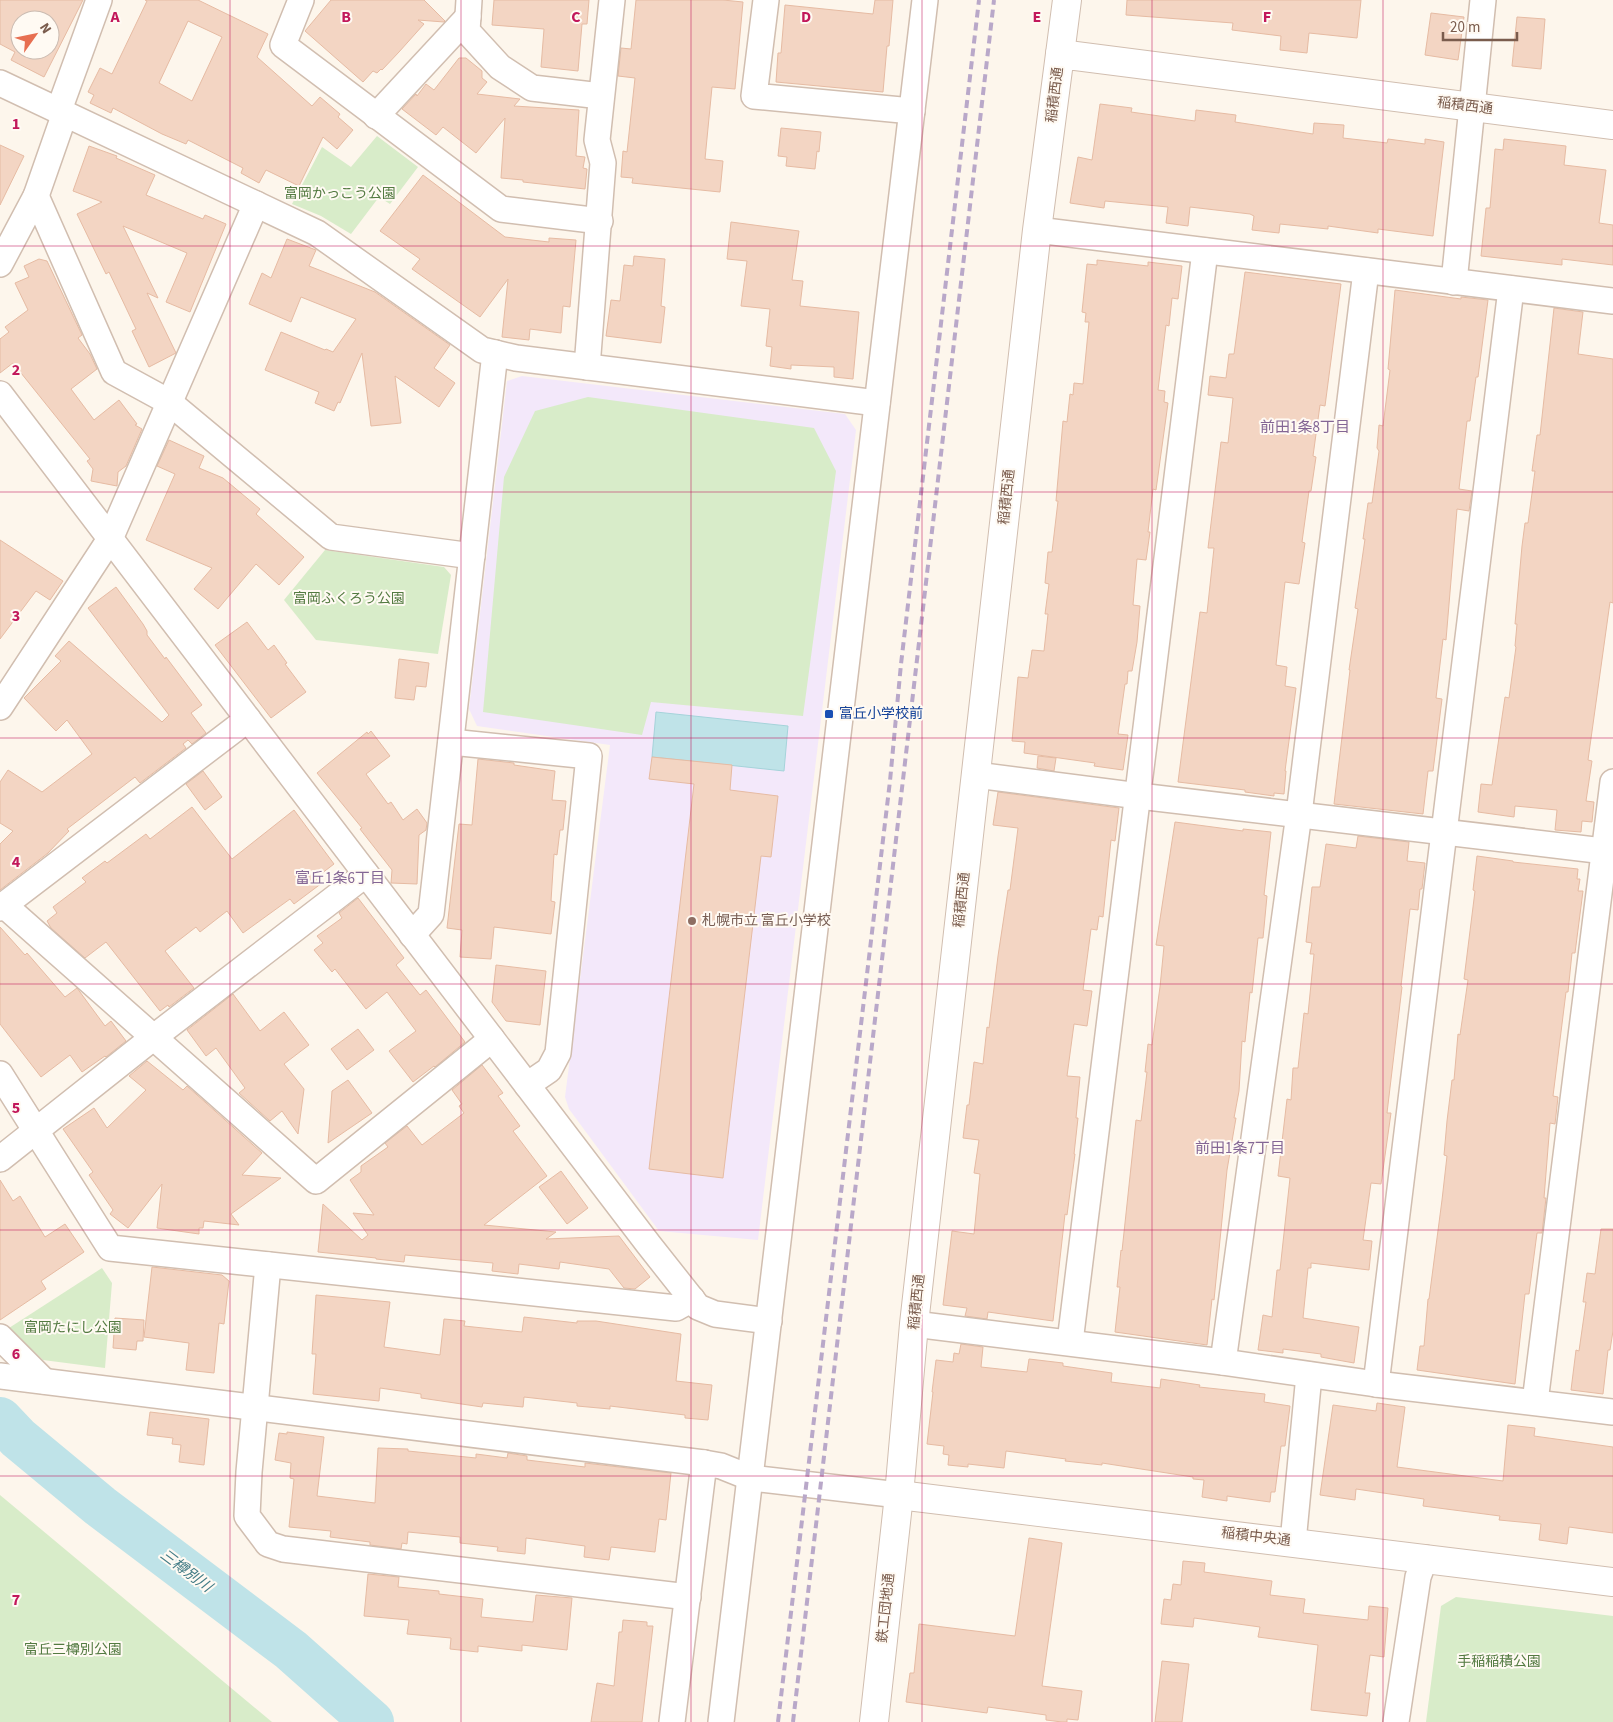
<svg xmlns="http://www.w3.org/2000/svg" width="1613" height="1722" font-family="'Source Sans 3','Noto Sans JP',sans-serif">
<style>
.education{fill:#f3e8fa}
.green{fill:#d8ecc9}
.water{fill:#bfe3e8;stroke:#a5d3da}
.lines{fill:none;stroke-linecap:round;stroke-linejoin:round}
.river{stroke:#bfe3e8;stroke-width:44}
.building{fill:#f3d5c3;stroke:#e6bba3;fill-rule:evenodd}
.minor-casing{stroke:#d1beb0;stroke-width:28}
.tertiary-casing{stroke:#d1beb0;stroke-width:30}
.minor{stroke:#fff;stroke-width:25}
.tertiary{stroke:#fff;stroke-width:28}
.rail{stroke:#b9a8c9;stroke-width:4;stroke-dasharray:8 5;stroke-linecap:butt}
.grid{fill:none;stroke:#c2185b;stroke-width:1;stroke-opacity:0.55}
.transit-dot{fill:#1a4fb4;stroke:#fffaf3;stroke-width:2}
.education-dot{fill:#8d6e63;stroke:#fffaf3;stroke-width:2}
.labels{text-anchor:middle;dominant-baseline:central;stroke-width:4;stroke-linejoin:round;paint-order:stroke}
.street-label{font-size:14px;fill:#7a5c4d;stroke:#fffaf3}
.park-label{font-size:14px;fill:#537a41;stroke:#fffaf3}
.transit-label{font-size:14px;fill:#164399;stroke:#fffaf3;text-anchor:start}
.education-label{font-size:14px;fill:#785e54;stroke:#fffaf3;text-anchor:start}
.neighbourhood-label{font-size:15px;fill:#846695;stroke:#fffaf3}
.water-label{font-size:15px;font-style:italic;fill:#437c86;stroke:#fffaf3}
.grid-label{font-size:16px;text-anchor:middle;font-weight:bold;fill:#c2185b;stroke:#fffaf3;stroke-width:4;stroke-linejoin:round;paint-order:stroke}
</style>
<rect width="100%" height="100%" fill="#fdf6ec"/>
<!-- education -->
<polygon class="education" points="522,376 845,414 856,430 758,1240 659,1231 569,1109 565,1097 610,745 477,726 469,709 507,381"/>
<!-- green -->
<g class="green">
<polygon points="377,136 418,167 390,204 379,197 351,234 321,216 292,204 322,147 351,167"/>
<polygon points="588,397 814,428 836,471 803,716 651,702 642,735 483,712 504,477 535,411"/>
<polygon points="325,550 444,567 451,575 438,654 316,640 284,600"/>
<polygon points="102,1268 112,1283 105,1368 43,1360 9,1328"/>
<polygon points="0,1495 272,1722 0,1722"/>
<polygon points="1456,1597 1613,1616 1613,1722 1426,1722 1441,1606"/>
</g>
<!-- water -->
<polygon class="water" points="656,712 788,726 784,771 652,757"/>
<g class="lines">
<!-- river -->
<polyline class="river" points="0,1419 18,1438 100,1506 291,1650 372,1722"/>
</g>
<!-- building -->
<g class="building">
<path d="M0 0H83L44 77 11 60 15 52 0 44ZM20 20H50V50H20Z"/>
<path d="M145 0H198L268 34 257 57 312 106 320 97 340 114 338 117 353 130 337 149 323 137 299 186 266 170 259 183 241 173 243 168 188 140 186 144 162 134 113 108 111 113 90 103 94 95 88 92 100 68 112 74 147 1ZM188 21 222 37 192 101 159 83Z"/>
<polygon points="331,0 424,0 445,21 444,22 418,20 424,24 399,52 382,70 381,69 377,73 373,71 363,82 305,31"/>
<polygon points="494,0 589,0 587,24 582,24 578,71 541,67 544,29 492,25"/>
<polygon points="636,0 723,0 743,2 735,89 712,87 705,159 723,161 720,192 632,183 633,178 621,177 623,151 627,152 635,78 618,76 621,48 631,49"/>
<polygon points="875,0 893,0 889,46 887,46 883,92 776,82 778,53 781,53 785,5 873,14"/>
<polygon points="1127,0 1361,0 1357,38 1309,33 1307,53 1280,50 1281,36 1232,30 1233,23 1126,15"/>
<polygon points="1431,13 1464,17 1458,60 1425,55"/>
<polygon points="1517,17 1545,19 1541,69 1512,66"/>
<polygon points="459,58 466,58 482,71 482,78 487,82 477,94 520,99 514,106 579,110 576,156 585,157 583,168 587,169 585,189 523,182 523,180 501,178 505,118 476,153 443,127 436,135 402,109 416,94 417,96 426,84 434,90"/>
<polygon points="1100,104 1132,108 1131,112 1195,121 1196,110 1236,115 1235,122 1313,134 1314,123 1344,125 1343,138 1387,143 1388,139 1425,144 1425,139 1444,142 1433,236 1378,229 1378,233 1328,226 1328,229 1280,224 1279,233 1252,230 1254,216 1250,214 1190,207 1188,226 1166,223 1168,207 1105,201 1104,208 1070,203 1078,157 1092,160"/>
<polygon points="781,128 821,132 819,152 817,151 815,169 786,166 787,157 778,156"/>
<polygon points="1504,139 1566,146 1564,165 1606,170 1599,223 1613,225 1613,265 1562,259 1562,265 1481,256 1486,208 1490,208 1495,149 1503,150"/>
<polygon points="0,145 24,156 0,205"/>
<polygon points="89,146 117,156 116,158 155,175 146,195 203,219 205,215 226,224 190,312 166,302 187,253 123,226 158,298 147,293 176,353 149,367 132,331 136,329 109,272 106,274 77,214 102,202 73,191"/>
<polygon points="423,175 505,237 549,242 549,238 576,240 570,307 563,306 561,333 530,329 529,340 502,337 508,279 480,317 412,269 420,259 380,231"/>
<polygon points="731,222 799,231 792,280 803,281 800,306 859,312 853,379 834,377 834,367 791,365 791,369 770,366 772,347 766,346 770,309 741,306 747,261 727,259"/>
<polygon points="287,239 316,250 309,266 375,292 450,345 434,368 455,383 439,407 395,376 401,423 371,426 362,353 340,403 338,402 334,411 315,403 319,392 265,370 281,332 325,350 326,349 333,352 356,319 301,297 291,322 249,304 262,273 271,278"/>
<polygon points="634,256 665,259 661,306 665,307 661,343 606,336 611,300 620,301 624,265 633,266"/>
<polygon points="39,259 47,261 82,335 78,338 90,354 97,369 71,389 94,420 119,400 137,424 135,425 142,429 126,466 118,472 117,486 91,481 93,469 87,461 90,459 13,363 0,373 0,339 9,332 5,327 28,310 15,283 29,277 24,266"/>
<polygon points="1097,260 1148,266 1148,262 1182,266 1178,299 1172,298 1169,326 1166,325 1158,390 1165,391 1164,402 1168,403 1156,490 1153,489 1148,532 1150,532 1146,560 1137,559 1133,605 1140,606 1137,642 1132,671 1128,671 1127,684 1125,684 1118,734 1128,735 1123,770 1094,766 1095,763 1024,753 1025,742 1012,741 1018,677 1028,678 1032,650 1044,651 1048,614 1045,614 1049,584 1045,583 1048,552 1052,552 1058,501 1056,501 1063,421 1067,422 1070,394 1073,395 1074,383 1083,384 1089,322 1085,322 1086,313 1082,312 1087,264 1097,265"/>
<polygon points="1245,272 1341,284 1325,406 1320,405 1313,456 1316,457 1311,491 1309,491 1302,542 1305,543 1299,584 1285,582 1276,665 1287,667 1285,686 1296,688 1285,771 1286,771 1284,794 1274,793 1274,796 1245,792 1245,790 1178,782 1200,612 1207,613 1214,548 1208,548 1221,442 1228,443 1233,398 1208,395 1210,376 1226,378 1229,354 1234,354"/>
<polygon points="1395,290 1461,299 1461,297 1488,300 1478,377 1476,377 1470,421 1467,421 1459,489 1472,491 1469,511 1457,509 1446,640 1443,639 1436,698 1442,699 1433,771 1428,771 1423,814 1334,804 1350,670 1349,670 1358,609 1355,608 1365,539 1363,539 1368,503 1372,503 1379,451 1377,448 1379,425 1383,426 1390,370 1388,369"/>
<polygon points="1554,308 1583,312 1578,354 1613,359 1613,603 1610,602 1588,760 1592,761 1586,801 1594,802 1592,822 1582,821 1581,832 1555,830 1557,810 1515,806 1514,817 1478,812 1481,784 1492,785 1505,697 1509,698 1516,647 1515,646 1517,624 1515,624 1522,546 1525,523 1528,523 1535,471 1532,471 1537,435 1540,435"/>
<polygon points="169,440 204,456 199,468 223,478 260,509 256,514 304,557 279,585 256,564 218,609 194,589 212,568 146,540 175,474 157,466"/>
<polygon points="0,540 63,581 50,600 36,591 0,639"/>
<polygon points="116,587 143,624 147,631 147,635 165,659 166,657 202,705 191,713 206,733 192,744 188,740 183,744 186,748 140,783 135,777 67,829 69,831 48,853 0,890 0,844 13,831 0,823 0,782 8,770 42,792 92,754 67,720 56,731 24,698 61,661 55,656 69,641 162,722 169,715 88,608"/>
<polygon points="247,622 268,650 274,645 287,663 285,664 306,692 271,718 215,645"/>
<polygon points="399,659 429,663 426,687 416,686 414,700 395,698"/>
<polygon points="371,731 390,756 366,774 388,804 391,802 403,820 417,809 427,823 426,830 419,835 417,884 391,883 392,870 360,829 362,828 317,773 367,732 368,734"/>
<polygon points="1038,756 1056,758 1054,771 1037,768"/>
<polygon points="652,757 732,765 730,790 778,796 771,857 761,856 723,1178 649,1169 694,784 649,779"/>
<polygon points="478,759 514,763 514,765 555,771 552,800 566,801 563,830 560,830 557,855 554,854 551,901 555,902 551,934 494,927 491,959 460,957 462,930 447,928 459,824 472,825"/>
<polygon points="203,771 222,797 205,810 186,784"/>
<polygon points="998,792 1119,808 1115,841 1111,840 1103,917 1099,916 1097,930 1091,929 1083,990 1092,991 1087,1026 1074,1024 1067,1076 1080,1077 1076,1118 1078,1118 1074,1154 1075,1154 1067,1215 1065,1214 1053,1321 988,1312 987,1319 965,1316 967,1308 943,1305 952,1231 974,1234 980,1174 974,1173 979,1140 963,1138 967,1105 969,1105 974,1062 983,1064 987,1027 989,1028 998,956 1008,890 1010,890 1018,828 993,825"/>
<polygon points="192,807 232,859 294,810 334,864 317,877 322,883 294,904 290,899 243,933 227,911 200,932 196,927 165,951 194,988 169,1007 168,1005 160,1011 106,942 85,958 51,928 47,921 57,913 53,907 86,882 82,878 105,861 107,863 146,834 150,839"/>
<polygon points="1175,822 1243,831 1243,829 1271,832 1264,895 1267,896 1263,938 1258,938 1252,993 1250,992 1245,1042 1242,1041 1239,1091 1234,1118 1236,1118 1227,1170 1214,1300 1212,1299 1207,1345 1115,1332 1120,1287 1117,1287 1121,1250 1122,1251 1136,1120 1141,1121 1147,1072 1145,1072 1148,1044 1152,1045 1160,987 1164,946 1156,945"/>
<polygon points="1358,836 1409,842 1407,861 1425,863 1422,889 1420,889 1418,910 1410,909 1401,986 1402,987 1387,1113 1391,1113 1381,1184 1371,1183 1363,1240 1372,1241 1369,1270 1311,1263 1311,1268 1308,1268 1303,1318 1359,1327 1354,1363 1321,1357 1321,1354 1283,1349 1283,1353 1258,1350 1263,1315 1272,1317 1277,1270 1280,1270 1290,1178 1278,1176 1287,1099 1291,1100 1293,1068 1298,1068 1304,1013 1308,1014 1314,954 1310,954 1312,943 1306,942 1312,887 1320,887 1326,844 1356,848"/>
<polygon points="1477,856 1513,861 1513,862 1578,869 1577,879 1580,879 1578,891 1583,891 1575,953 1572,953 1568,992 1566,992 1553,1096 1558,1097 1555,1124 1550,1123 1544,1198 1546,1198 1542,1233 1537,1233 1529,1294 1525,1294 1515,1384 1417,1370 1420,1346 1424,1346 1428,1299 1429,1299 1442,1200 1447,1156 1444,1155 1447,1121 1452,1080 1454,1080 1458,1034 1460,1035 1468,980 1464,979 1475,891 1473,890"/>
<polygon points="358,898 404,958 396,965 420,995 426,990 465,1042 435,1067 434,1066 413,1082 389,1051 416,1031 387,992 366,1009 335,969 332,972 314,950 323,943 317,936 342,918 339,913"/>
<polygon points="0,927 25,955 27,953 65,997 77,988 105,1026 111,1021 126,1041 106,1057 105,1056 82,1072 70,1055 41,1077 0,1024"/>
<polygon points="496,965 546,971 540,1025 506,1021 492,1002"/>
<polygon points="233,994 260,1031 284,1012 309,1045 284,1064 304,1089 298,1134 282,1111 270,1121 239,1093 245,1088 216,1048 206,1056 187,1030"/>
<polygon points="358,1029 374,1050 347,1070 331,1049"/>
<polygon points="147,1061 183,1090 187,1086 262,1153 242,1175 281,1178 231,1214 239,1225 204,1221 203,1228 199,1228 199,1234 157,1228 162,1184 128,1228 110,1214 113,1210 89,1175 93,1172 63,1129 94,1108 107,1128 146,1090 129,1076"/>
<polygon points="482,1065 503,1093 498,1096 520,1126 513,1131 547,1176 484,1225 556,1232 546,1239 619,1236 650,1277 635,1289 624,1288 609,1269 560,1262 559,1269 519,1264 518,1274 492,1271 493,1263 405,1255 404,1262 376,1259 376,1258 318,1252 323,1204 362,1240 368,1235 353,1213 374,1215 350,1180 361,1172 361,1166 388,1147 385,1143 407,1126 422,1145 464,1113 459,1106 462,1104 452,1090"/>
<polygon points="348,1080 372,1113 328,1143 332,1091"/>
<polygon points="561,1171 588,1208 567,1224 539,1187"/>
<polygon points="0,1180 13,1201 20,1196 45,1237 65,1224 84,1252 41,1281 46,1289 0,1320"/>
<polygon points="1601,1229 1613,1229 1613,1331 1610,1350 1608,1350 1603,1394 1571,1390 1576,1350 1579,1351 1586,1302 1583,1302 1587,1273 1595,1274"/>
<polygon points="152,1267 222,1275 229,1281 224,1324 219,1323 214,1373 186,1370 189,1343 144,1337"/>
<polygon points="316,1295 390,1302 384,1347 440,1355 444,1319 465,1321 464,1326 522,1332 524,1317 577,1323 577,1321 596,1321 681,1334 676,1381 712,1385 708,1420 685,1418 685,1415 610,1406 610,1409 577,1406 577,1403 524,1397 523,1407 483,1403 482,1407 421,1398 421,1394 380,1388 379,1401 313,1394 316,1354 312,1354"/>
<polygon points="115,1318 144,1320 143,1341 137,1341 136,1350 113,1348"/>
<polygon points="961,1344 983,1347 981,1367 1027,1372 1029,1359 1063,1363 1063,1366 1112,1373 1111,1382 1160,1388 1161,1379 1200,1385 1199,1387 1265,1394 1264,1402 1290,1406 1285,1446 1281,1446 1275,1492 1271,1492 1270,1502 1227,1496 1227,1501 1202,1497 1204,1480 1193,1479 1193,1477 1102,1463 1102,1465 1065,1461 1066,1459 1006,1451 1004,1468 968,1464 968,1467 948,1465 949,1455 943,1454 944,1446 927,1444 933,1392 932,1392 936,1360 953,1362 954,1353 959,1354"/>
<polygon points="1377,1403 1405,1407 1397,1467 1503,1481 1508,1425 1535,1428 1534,1436 1613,1447 1613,1533 1569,1527 1567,1544 1539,1540 1541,1524 1499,1520 1500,1516 1423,1506 1424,1499 1356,1489 1355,1500 1320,1495 1333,1405 1376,1411"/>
<polygon points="150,1412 209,1419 204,1465 179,1462 181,1445 172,1444 173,1438 147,1435"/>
<polygon points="287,1432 324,1437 317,1496 375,1503 378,1448 408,1449 408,1451 476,1458 476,1454 507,1458 508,1453 527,1456 527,1460 585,1467 585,1463 671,1473 666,1520 659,1519 655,1552 611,1547 609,1560 584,1557 585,1546 526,1538 525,1554 497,1551 498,1547 460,1543 460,1537 408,1532 407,1544 402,1543 401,1549 370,1545 370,1542 330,1537 331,1531 289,1527 294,1479 290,1478 291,1463 275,1460 279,1433 287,1434"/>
<polygon points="1029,1538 1062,1543 1042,1686 1082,1691 1078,1720 1067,1719 1067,1722 1062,1722 1046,1720 1046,1715 988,1707 987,1713 906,1702 910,1673 914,1673 919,1624 1015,1636"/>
<polygon points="1183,1561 1205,1563 1204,1572 1272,1581 1270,1595 1305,1599 1303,1613 1368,1620 1369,1606 1388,1608 1384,1657 1370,1655 1365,1693 1370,1693 1367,1716 1311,1710 1318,1645 1258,1637 1260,1627 1194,1618 1193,1627 1161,1624 1164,1599 1171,1600 1173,1584 1181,1585"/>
<polygon points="368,1574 399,1577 398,1587 439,1591 439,1594 483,1599 481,1617 533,1622 536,1595 572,1598 567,1650 522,1645 522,1651 478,1646 478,1652 450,1649 451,1638 407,1634 409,1620 364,1616"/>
<polygon points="623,1620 647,1622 647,1626 653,1626 642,1722 591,1722 597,1683 614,1686 619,1632 622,1632"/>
<polygon points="1162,1661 1189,1664 1182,1722 1155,1722"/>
</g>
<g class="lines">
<defs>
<g id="minor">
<polyline points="301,0 283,45 501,209 600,221"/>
<polyline points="469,0 467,31 500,67 532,88 601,96"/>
<polyline points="766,0 754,96 912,111"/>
<polyline points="0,83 317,233 482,350 516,358 877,403"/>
<polyline points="59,110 99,0"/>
<polyline points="376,116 468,17"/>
<polyline points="36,196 114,372 169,402 331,537 472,556"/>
<polyline points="1037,230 1613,301"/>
<polyline points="0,264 36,196 65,113"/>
<polyline points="1454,282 1483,0"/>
<polyline points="587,367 603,163 597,140 612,0"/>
<polyline points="0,394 649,1245 698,1307 715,1314 769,1321"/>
<polyline points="0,707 110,539 256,204"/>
<polyline points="451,742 589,756 558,1053 549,1070 527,1085"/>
<polyline points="976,775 1139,796 1613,852"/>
<polyline points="4,905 316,1181 492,1039"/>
<polyline points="0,908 248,719"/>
<polyline points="412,935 431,914 495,353"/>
<polyline points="0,1074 110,1248 676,1308 692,1299"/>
<polyline points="0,1159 154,1037 366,874"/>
<polyline points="268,1265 249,1472 247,1516 268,1544 283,1549 688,1597"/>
<polyline points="914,1324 1223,1362 1376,1384 1613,1412"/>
<polyline points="0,1337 44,1381"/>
<polyline points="1070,1342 1205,251"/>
<polyline points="1223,1362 1299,814 1366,271"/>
<polyline points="0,1376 704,1463 721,1466 751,1478 899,1495"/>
<polyline points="1376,1384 1511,289"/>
<polyline points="1535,1402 1613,782"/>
<polyline points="1293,1542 1309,1375"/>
<polyline points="672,1722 704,1463"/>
<polyline points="721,1722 925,0"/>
<polyline points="1396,1722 1418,1577 1425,1558"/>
</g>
<g id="tertiary">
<polyline points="1060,54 1067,0"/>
<polyline points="899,1495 1613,1582"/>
<polyline points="874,1722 899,1495 914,1324 1037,230 1060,54 1613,125"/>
</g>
</defs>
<!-- minor casing -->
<use href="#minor" class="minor-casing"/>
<!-- tertiary casing -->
<use href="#tertiary" class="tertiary-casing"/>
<!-- minor -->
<use href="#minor" class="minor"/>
<!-- tertiary -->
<use href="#tertiary" class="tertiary"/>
<!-- rail -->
<g class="rail">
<polyline points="778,1722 890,781 901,664 979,0"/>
<polyline points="793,1722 994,0"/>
</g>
</g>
<!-- grid -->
<path class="grid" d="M230 0V1722M461 0V1722M691 0V1722M922 0V1722M1152 0V1722M1383 0V1722M0 246H1613M0 492H1613M0 738H1613M0 984H1613M0 1230H1613M0 1476H1613"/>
<!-- markers -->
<rect class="transit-dot" x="824" y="709" width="10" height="10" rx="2.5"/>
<circle class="education-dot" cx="692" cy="921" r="5"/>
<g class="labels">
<!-- street labels -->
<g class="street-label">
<text transform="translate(1055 95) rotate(-83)">稲積西通</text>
<text transform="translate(1465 106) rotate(7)">稲積西通</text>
<text transform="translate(1007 497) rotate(-84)">稲積西通</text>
<text transform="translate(962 900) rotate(-84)">稲積西通</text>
<text transform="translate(917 1302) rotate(-84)">稲積西通</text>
<text transform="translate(1256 1537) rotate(7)">稲積中央通</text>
<text transform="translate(886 1608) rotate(-84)">鉄工団地通</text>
</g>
<!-- park labels -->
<g class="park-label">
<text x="340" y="194">富岡かっこう公園</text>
<text x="349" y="599">富岡ふくろう公園</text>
<text x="73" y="1328">富岡たにし公園</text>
<text x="73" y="1650">富丘三樽別公園</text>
<text x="1499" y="1662">手稲稲積公園</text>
</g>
<!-- transit labels -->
<g class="transit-label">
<text x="839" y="714">富丘小学校前</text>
</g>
<!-- education labels -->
<g class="education-label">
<text x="702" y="921">札幌市立 富丘小学校</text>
</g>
<!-- neighbourhood labels -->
<g class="neighbourhood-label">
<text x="1305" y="427">前田1条8丁目</text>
<text x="340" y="878">富丘1条6丁目</text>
<text x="1240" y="1148">前田1条7丁目</text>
</g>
<!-- water labels -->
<g class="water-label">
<text transform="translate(186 1571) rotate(37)">三樽別川</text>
</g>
</g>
<g class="grid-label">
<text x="115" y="22">A</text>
<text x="346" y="22">B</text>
<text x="576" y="22">C</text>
<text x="806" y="22">D</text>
<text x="1037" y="22">E</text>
<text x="1267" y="22">F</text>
<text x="16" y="129">1</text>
<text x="16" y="375">2</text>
<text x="16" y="621">3</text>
<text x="16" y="867">4</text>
<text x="16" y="1113">5</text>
<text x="16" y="1359">6</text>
<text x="16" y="1605">7</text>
</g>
<!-- north arrow -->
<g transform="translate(35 35) rotate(57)"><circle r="24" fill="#fffaf3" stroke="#cabbb1"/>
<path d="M0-4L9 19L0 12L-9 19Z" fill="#e76f51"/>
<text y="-8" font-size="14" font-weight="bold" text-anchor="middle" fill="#7a5c4d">N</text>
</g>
<!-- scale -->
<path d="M1443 32v8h74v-8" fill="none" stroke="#7a5c4d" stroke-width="2.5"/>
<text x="1450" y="32" font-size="15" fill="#7a5c4d" stroke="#fffaf3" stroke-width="4" paint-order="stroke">20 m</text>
</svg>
